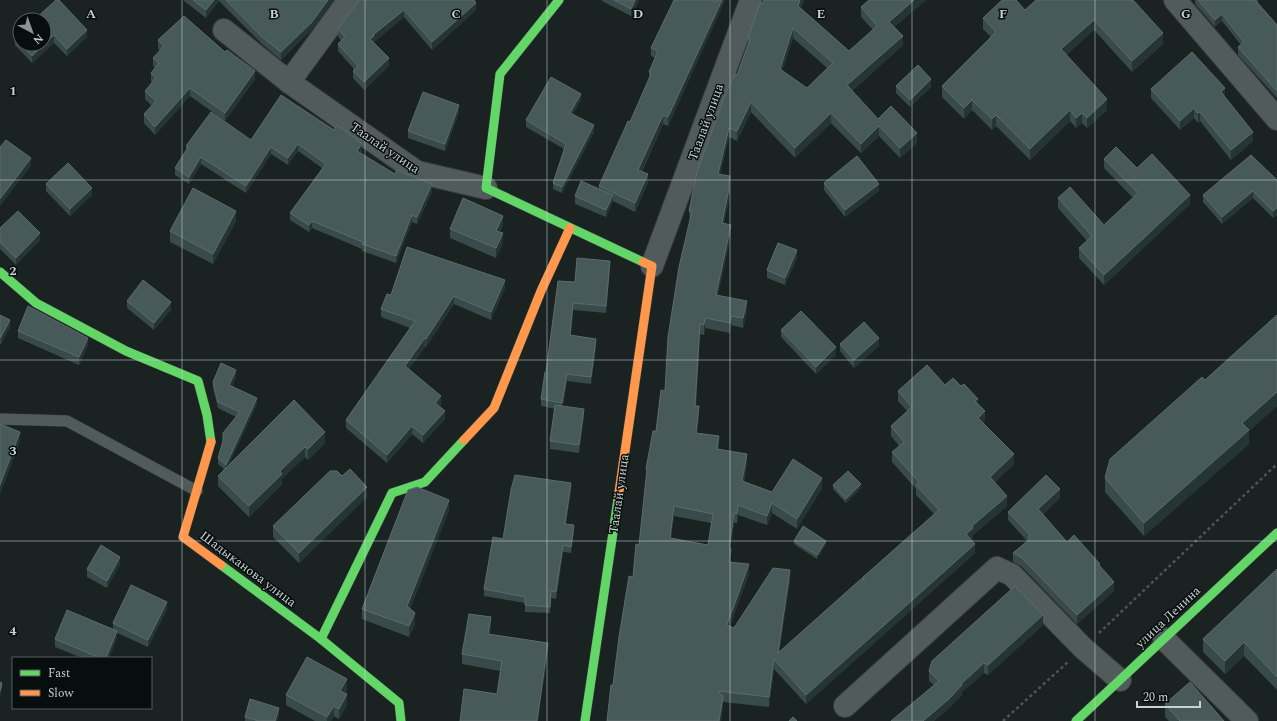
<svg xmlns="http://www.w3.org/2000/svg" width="1277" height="721" font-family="Spectral,serif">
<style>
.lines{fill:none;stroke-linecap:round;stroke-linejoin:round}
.lane-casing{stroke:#373d3d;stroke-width:12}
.street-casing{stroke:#373d3d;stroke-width:24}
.fast-casing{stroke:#373d3d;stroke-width:10}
.slow-casing{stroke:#373d3d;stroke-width:10}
.path{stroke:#4e5655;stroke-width:2.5;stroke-dasharray:3 3;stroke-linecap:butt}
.lane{stroke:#525b5b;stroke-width:11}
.street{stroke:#525b5b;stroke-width:22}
.fast{stroke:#63d668;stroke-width:9}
.slow{stroke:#ff974d;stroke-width:9}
.wall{fill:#384a4a;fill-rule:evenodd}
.shaded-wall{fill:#253434}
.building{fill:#485959;stroke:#5c6c6c;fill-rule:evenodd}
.grid{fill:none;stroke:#cad3d3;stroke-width:1;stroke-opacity:0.55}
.labels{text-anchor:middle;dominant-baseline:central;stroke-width:3;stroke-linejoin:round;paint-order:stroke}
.street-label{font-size:13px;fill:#cad3d3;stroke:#070e0d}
.grid-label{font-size:13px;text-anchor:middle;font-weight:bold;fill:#cad3d3;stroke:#070e0d;stroke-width:3;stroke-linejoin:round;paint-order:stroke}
</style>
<rect width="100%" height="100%" fill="#1a2222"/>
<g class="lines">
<defs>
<polyline id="lane" points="0,419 67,421 197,491"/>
<g id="street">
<polyline points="1175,0 1277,119"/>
<polyline points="224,30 289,82 417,172 486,188"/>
<polyline points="289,82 349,0"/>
<polyline points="652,266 751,0"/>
<polyline points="1164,639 1247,721"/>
<polyline points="845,706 997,568 1012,575 1083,648 1120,680"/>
</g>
<g id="fast">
<polyline points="559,0 500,74 486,188 643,262"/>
<polyline points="0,272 36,303 126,351 198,381 207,415 211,442"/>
<polyline points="221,565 321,639 399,703 401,721"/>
<polyline points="321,639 392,493 425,482 464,440"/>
<polyline points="585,721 618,499"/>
<polyline points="1076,721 1277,533"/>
</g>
<g id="slow">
<polyline points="464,440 494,408 541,291 570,228"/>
<polyline points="211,442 183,537 221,565"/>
<polyline points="618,499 652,266 643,262"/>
</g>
</defs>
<!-- lane casing -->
<use href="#lane" class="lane-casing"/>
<!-- street casing -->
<use href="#street" class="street-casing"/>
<!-- fast casing -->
<use href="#fast" class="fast-casing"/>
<!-- slow casing -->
<use href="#slow" class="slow-casing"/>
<!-- path -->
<g class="path">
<polyline points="1099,633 1277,464"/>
<polyline points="1003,721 1068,662"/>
</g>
<!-- lane -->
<use href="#lane" class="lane"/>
<!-- street -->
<use href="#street" class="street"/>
<!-- fast -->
<use href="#fast" class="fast"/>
<!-- slow -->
<use href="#slow" class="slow"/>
</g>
<!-- wall -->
<g class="wall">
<polygon points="183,0 334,0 312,29 281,60 262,44 219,1 206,18"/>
<polygon points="359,0 476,10 432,50 404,17 374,42 374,43 389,66 364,90 353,78 353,71 354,69 338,51 338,44 341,41 338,36 338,29"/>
<polygon points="602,0 639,0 631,16 602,1"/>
<polygon points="725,0 668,126 663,124 642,172 648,183 635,212 613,201 606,217 575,204 575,196 599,189 599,186 630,122 649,80 649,72 655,58 651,56 651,48"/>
<path d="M764 0H804L801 8 849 51 873 30 861 17V7L869 0H926L894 27 903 45 852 91 878 119 917 143 900 158 879 136 861 153 831 123 795 158 751 112 737 141 729 137 720 174 730 185 729 199 724 223 731 234 718 295 747 311 743 328 731 325 730 333 705 328 704 335 700 334 696 406 699 416 697 433 719 446V450L747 464 744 482 772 492 822 488 797 529 772 513 767 525 738 515 737 523H734L730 549 731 559V562L749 574 730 626 734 628 790 580 779 652 862 579V578L934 514 916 495V489L892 462V452L899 446 891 436V426L907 411 898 401V391L945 385 978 404 985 421 983 423 1014 464 995 482 1007 506 973 535V538L971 540 975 553 806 704 774 669 769 707 723 702V707L721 721H607L639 545 646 479V469L656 431 665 391 690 221 689 211 748 46V38ZM793 38 827 68 807 88 782 71ZM674 516 711 523 708 545 671 538Z"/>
<polygon points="1036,0 1163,44 1132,72 1094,30 1066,55 1107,110 1087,128 1082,123 1076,128 1070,121 1030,160 996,126 992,130 972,110 964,119 942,97 942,86 991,37 983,29 983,18 1025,10"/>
<polygon points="1195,0 1258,0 1258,3 1277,25 1277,98 1238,55 1238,47 1241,45 1222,21 1215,27 1195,4"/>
<polygon points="44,20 87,37 67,56 54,43 32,63 15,45 15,38 20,33 20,44 44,44"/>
<polygon points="158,40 255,79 225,121 190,96 155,135 144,123 144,114 152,106 145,99 145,91 152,82 151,81 151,73 155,68 153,66 153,58 160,50 158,49"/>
<polygon points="896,86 931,87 910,107 896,93"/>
<polygon points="1151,89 1225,97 1253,141 1231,160 1200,121 1198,123 1194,118 1180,130 1151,98"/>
<polygon points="281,95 362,151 361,153 395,174 432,192 417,224 412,222 396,263 362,251 362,249 312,228 309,232 290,220 290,213 322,168 298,151 288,165 271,154 246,193 201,164 189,184 175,175 175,168 186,150 186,146 251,140"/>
<polygon points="581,100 572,115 594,132 562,193 553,189 553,183 564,149 526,127 526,120"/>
<polygon points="459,112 445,151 408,138 408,131"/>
<polygon points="1104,159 1137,168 1190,204 1104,285 1079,258 1079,248 1087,241 1058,208 1058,198 1104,225 1133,198 1104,168"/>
<polygon points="1277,180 1277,215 1273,218 1253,198 1222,224 1203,202 1203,195"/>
<polygon points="824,183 879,191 845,217 824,190"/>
<polygon points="46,184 92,195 70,216 46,191"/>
<polygon points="236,221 213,264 170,242 170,231"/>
<polygon points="503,225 500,232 503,243 496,258 450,238 450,229"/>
<polygon points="0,228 40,240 16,265 0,249"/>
<polygon points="797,258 785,285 767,278 767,270"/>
<polygon points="610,268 606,313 573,310 571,335 596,346 591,384 567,381 563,406 584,416 579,453 550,449 550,441 555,409 541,406 541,399 546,372 575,282"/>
<polygon points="505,288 491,320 454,304 426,347 425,347 409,369 441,405 440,407 445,419 423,443 412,434 387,463 346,428 346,420 410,328 381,317 381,309 391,295"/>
<polygon points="127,301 171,310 154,330 127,308"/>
<polygon points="0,315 10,327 1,344 0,344"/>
<polygon points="1277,315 1277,406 1249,431 1249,444 1144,536 1105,492 1105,478 1205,380"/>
<polygon points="781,330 836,355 816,374 781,337"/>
<polygon points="18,331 88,345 79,365 18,338"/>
<polygon points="840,344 879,346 854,368 840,351"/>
<polygon points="236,377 232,386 257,404 229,464 294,400 325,443 308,460 305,457 282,479 282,484 249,517 218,486 218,476 224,469 218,464 218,458 236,417 218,408 213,388 213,382"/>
<polygon points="342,476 367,497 299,563 273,537 273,526"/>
<polygon points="833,485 861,488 846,503 833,489"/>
<polygon points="571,489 566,524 574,532 571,553 563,552 556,599 551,598 550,613 525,612 525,603 484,596 484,589 503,539"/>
<polygon points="1060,498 1043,514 1067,542 1100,567 1114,591 1077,624 1021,566 1013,562 1013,553 1027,541 1008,520 1008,512"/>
<polygon points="449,510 410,609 415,624 409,637 362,619 362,609"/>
<polygon points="794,541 826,544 817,559 794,544"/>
<polygon points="120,564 107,588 87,577 87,569"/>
<polygon points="1277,569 1277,690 1244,656 1225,674 1203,652 1203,639"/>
<polygon points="167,609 148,647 117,633 117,638 109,658 82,658 55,647 55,639 113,629 113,623"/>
<polygon points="1043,625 988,675 984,673 962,692 962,695 949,708 934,721 891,721 934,685 929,681 929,671"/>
<polygon points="491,627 490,634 548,652 497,694 500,671 462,664 462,654"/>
<polygon points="347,690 345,693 347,705 339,719 334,716 331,721 315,721 286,705 286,695"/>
<polygon points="1165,704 1224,721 1169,721 1165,717"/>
<polygon points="279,715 277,721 245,721 245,717"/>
</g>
<!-- shaded-wall -->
<g class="shaded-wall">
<polygon points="214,0 219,0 219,1 206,18 206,10"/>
<polygon points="328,0 334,0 312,29 281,60 281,52"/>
<polygon points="635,0 639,0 631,16 631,9"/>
<polygon points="722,0 725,0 725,1 668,126 668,117"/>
<polygon points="800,0 804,0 798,16 798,6"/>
<polygon points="914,0 926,0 889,31 889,22"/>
<polygon points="476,3 476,10 432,50 432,42"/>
<polygon points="404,10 404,17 374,42 374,43 370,39 373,35"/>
<polygon points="1222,14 1222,21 1215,27 1215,20"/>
<polygon points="1094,20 1094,30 1061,59 1061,49"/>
<polygon points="793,28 793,38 780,79 780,69"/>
<polygon points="87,30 87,37 67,56 67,49"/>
<polygon points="1163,33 1163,44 1132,72 1132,61"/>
<polygon points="54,35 54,43 32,63 32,56"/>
<polygon points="903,36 903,45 847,95 847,85"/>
<polygon points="389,58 389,66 364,90 364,82"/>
<polygon points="255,71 255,79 225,121 225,113"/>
<polygon points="931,79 931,87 910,107 910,100"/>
<polygon points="190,88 190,96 155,135 155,127"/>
<polygon points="1225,88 1225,98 1221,92"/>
<polygon points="581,94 581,100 570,120 570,113"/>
<polygon points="1107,99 1107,110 1087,128 1087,118"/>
<polygon points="972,100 972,110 964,119 964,108"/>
<polygon points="751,102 751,112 737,141 737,131"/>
<polygon points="459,105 459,112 445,151 445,144"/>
<polygon points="1194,108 1194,118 1180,130 1180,121"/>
<polygon points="1070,110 1070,121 1030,160 1030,149"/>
<polygon points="1200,112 1200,121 1198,123 1198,113"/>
<polygon points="831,113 831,123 795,158 795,148"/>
<polygon points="1082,113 1082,123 1076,128 1076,118"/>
<polygon points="663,115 663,124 638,179 638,170"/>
<polygon points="996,115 996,126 992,130 992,119"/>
<polygon points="594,125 594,132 562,193 562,187"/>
<polygon points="879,126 879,136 861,153 861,144"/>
<polygon points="729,128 729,137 718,184 718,174"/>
<polygon points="1253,132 1253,141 1231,160 1231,150"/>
<polygon points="917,133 917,143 900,158 900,148"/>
<polygon points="298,144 298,151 288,165 288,158"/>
<polygon points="362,144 362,151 357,158 357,151"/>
<polygon points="271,147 271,154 246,193 246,186"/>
<polygon points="201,157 201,164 189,184 189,177"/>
<polygon points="31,158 31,166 0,206 0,199"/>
<polygon points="648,174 648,183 635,212 635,203"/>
<polygon points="730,176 729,199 722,233 722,223"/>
<polygon points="432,184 432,192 417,224 417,217"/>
<polygon points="879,184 879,191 845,217 845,210"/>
<polygon points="92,188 92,195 70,216 70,209"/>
<polygon points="1253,191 1253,198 1222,224 1222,217"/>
<polygon points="613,195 613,202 606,217 606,210"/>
<polygon points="1190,195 1190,204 1104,285 1104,275"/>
<polygon points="1277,208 1277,215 1273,218 1273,211"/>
<polygon points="236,211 236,221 213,264 213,254"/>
<polygon points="412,215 412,222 396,263 396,256"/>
<polygon points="503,216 503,225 496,241 496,231"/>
<polygon points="312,221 312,228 309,232 309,225"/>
<polygon points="731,225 731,234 716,305 716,295"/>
<polygon points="40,233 40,240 16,265 16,258"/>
<polygon points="503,233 503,243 496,258 496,248"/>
<polygon points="797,250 797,258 785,285 785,278"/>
<polygon points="610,261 610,268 606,313 606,306"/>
<polygon points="505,280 505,288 491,320 491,312"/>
<polygon points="454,296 454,304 426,347 426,339"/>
<polygon points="747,301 747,311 743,328 743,318"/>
<polygon points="171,302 171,310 154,330 154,323"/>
<polygon points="573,303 573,310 570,343 570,335"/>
<polygon points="731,316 731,325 730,333 730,323"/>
<polygon points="705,318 705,328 704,335 704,325"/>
<polygon points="10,320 10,327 1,344 1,337"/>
<polygon points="700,324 700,334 695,415 695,406"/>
<polygon points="88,338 88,345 79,365 79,357"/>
<polygon points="425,338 425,347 405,374 405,366"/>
<polygon points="879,338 879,346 854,368 854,360"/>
<polygon points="596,339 596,346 591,384 591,377"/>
<polygon points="836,347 836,355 816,374 816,367"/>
<polygon points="236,370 236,377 229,392 229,385"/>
<polygon points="567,374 567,381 562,410 562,403"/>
<polygon points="1277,392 1277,406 1249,431 1249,444 1144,536 1144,523 1242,423"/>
<polygon points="441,396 441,405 435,411 435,403"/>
<polygon points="257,398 257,404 226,471 226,465"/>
<polygon points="978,399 978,408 975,401"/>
<polygon points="699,406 699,416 696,442 696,433"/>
<polygon points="584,409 584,416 579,453 579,445"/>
<polygon points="445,411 445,419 423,443 423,435"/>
<polygon points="985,411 985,421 978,428 978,418"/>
<polygon points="412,426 412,434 387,463 387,455"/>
<polygon points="20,432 20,442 0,495 0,485"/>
<polygon points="325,432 325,443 308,460 308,449"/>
<polygon points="719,436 719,446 717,459 717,449"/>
<polygon points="305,447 305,457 282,479 282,484 249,517 249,506 280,471"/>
<polygon points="747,454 747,464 742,491 742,481"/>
<polygon points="1014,454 1014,464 990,487 990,477"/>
<polygon points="822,478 822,488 797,529 797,519"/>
<polygon points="571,483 571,489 565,530 565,524"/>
<polygon points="861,484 861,488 846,503 846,499"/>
<polygon points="367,487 367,497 299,563 299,553"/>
<polygon points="1060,489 1060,498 1038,518 1038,509"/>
<polygon points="1007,496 1007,506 973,535 973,538 966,544 966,534 972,526"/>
<polygon points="449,500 449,510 407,617 407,606"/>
<polygon points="772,503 772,513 767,525 767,516"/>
<polygon points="738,505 738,515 737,523 737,514"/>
<polygon points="674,506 674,516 670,548 670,538"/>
<polygon points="734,513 734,523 729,558 729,549"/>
<polygon points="574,525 574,532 571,553 571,547"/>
<polygon points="826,541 826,544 817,559 817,555"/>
<polygon points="975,544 975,553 806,704 806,695"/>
<polygon points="563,545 563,552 556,599 556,592"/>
<polygon points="731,549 731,559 729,572 729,562"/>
<polygon points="120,557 120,564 107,588 107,581"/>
<polygon points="749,564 749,574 727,634 727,625"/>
<polygon points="790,570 790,580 778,663 778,653"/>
<polygon points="1114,582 1114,591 1077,624 1077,615"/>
<polygon points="167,602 167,609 148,647 148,640"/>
<polygon points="415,613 415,624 409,637 409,626"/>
<polygon points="1043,615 1043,625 988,675 988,665"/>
<polygon points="491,617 491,627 488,644 488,634"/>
<polygon points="117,631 117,638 109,658 106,658"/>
<polygon points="1244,642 1244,656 1225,674 1225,661"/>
<polygon points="548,643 548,652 538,721 537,721"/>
<polygon points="774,659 774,669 769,707 769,697"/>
<polygon points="984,663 984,673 962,692 962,695 949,708 934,721 923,721 961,684"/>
<polygon points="347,679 347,690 340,701 340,691"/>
<polygon points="2,683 2,690 0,698 0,691"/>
<polygon points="347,694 347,705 339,719 339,709"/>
<polygon points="723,697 723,707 721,721 719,721"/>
<polygon points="334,706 334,716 331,721 327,721 327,717"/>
<polygon points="279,708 279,715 277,721 275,721"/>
</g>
<!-- building -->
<g class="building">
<polygon points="56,0 59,0 87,30 67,49 54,35 32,56 21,44 44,44 44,20 34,20"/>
<polygon points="193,0 214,0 206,10"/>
<polygon points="226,0 328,0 312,22 281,52 262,37"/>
<polygon points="359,0 474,0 476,3 432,42 404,10 373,35 374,36 370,39 389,58 364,82 353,71 358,66 338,44 345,37 338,29"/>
<polygon points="614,0 635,0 631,9"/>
<polygon points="674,0 722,0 668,117 663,115 638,170 648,174 635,203 599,186 628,121 630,122 651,74 649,72 658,51 651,48"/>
<path d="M764 0H800L798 6 849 51 877 26 861 7 869 0H914L889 22 903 36 847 85 878 119 891 106 917 133 900 148 879 126 861 144 831 113 795 148 751 102 737 131 729 128 718 174 730 176 728 189H729L722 223 731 225 716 295 747 301 743 318 731 316 730 323 705 318 704 325 700 324 695 406H699L696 433 719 436 717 449 747 454 742 481 772 492 793 459 822 478 797 519 772 503 767 516 738 505 737 514 734 513 729 549H731L729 562 749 564 727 625 734 628 773 568 790 570 778 653 861 579 865 580 862 578 939 510 916 485 919 482 892 452 904 442 891 426 912 407 898 391 927 365 945 385 953 378 961 386 964 384 978 399 975 401 985 411 978 418 1014 454 990 477 1007 496 972 526 973 528 966 534 975 544 806 695 774 659 769 697 718 691 723 697 719 721H607L611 685H613L619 637 629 576 633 577 636 544 639 545 647 469H646L653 431H656L661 390 665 391 668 337 679 267 692 211H689L697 172 727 90 735 74 737 75 750 39 748 38 760 3 763 4ZM793 28 833 63 807 88 780 69ZM674 506 713 514 708 545 670 538Z"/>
<polygon points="1002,0 1016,0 1025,10 1036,0 1133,0 1163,33 1132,61 1094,20 1061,49 1107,99 1087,118 1082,113 1076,118 1070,110 1030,149 996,115 992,119 972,100 964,108 942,86 996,32 983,18"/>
<polygon points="1198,0 1255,0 1277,25 1277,91 1238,47 1244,42 1222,14 1215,20"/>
<polygon points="184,16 225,52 227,50 255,71 225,113 190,88 155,127 144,114 156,101 145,91 156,78 151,73 159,63 153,58 164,46 158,40"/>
<polygon points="20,33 20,43 15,38"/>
<polygon points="1192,52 1225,88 1221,92 1253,132 1231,150 1200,112 1198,113 1194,108 1180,121 1151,89"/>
<polygon points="918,65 931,79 910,100 896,86"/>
<polygon points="551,77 581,94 570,113 594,125 562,187 553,183 566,144 526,120"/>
<polygon points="423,92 459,105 445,144 408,131"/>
<polygon points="281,95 334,130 337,125 362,144 357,151 395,174 397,170 432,184 417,217 412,215 396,256 362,244 363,242 312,221 309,225 290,213 326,164 298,144 288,158 271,147 246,186 201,157 189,177 175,168 188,147 186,146 211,112 251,140"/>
<polygon points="6,140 31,158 0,199 0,147"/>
<polygon points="1116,147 1137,168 1152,154 1190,195 1104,275 1079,248 1092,236 1058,198 1070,187 1104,225 1138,193 1104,159"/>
<polygon points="1251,155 1277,180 1277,208 1273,211 1253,191 1222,217 1203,195"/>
<polygon points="857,156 879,184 845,210 824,183"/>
<polygon points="68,163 92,188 70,209 46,184"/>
<polygon points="581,181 613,195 606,210 575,196"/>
<polygon points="193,188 236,211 213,254 170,231"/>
<polygon points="463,198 503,216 496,231 503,233 496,248 450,229"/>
<polygon points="18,211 40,233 16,258 0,242 0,228"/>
<polygon points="778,243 797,250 785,278 767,270"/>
<polygon points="407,247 505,280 491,312 454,296 426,339 425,338 405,366 441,396 435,403 445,411 423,435 412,426 387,455 346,420 415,321 381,309 387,294 391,295"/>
<polygon points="577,258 610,261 606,306 573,303 570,335 596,339 591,377 567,374 562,403 541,399 545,372 546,372 558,281 575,282"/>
<polygon points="143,280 171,302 154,323 127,301"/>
<polygon points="28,306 88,338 79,357 18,331"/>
<polygon points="801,311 836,347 816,367 781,330"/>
<polygon points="0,315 10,320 1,337 0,337"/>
<polygon points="1277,315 1277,392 1242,423 1249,430 1144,523 1105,478 1110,459 1202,377 1205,380"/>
<polygon points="864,322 879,338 854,360 840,344"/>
<polygon points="221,363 236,370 229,385 257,398 226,465 218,458 223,441 223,433 240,412 218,402 213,382"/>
<polygon points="294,400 325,432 308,449 305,447 280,471 282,474 249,506 218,476"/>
<polygon points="555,405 584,409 579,445 550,441"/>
<polygon points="0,424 20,432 0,485"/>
<polygon points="350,469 367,487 299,553 273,526 330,471 337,471 342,476"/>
<polygon points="848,471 861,484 846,499 833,485"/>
<polygon points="515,475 571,483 565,524 574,525 571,547 563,545 556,592 551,591 550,607 525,605 525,597 484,589 493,537 503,539 511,490"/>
<polygon points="1046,475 1060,489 1038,509 1067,542 1074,535 1100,564 1099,565 1114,582 1077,615 1021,557 1013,553 1030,539 1028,537 1030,535 1008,512"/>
<polygon points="417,487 449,500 407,606 415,613 409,626 362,609 408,490"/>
<polygon points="803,526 826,541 817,555 794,541"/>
<polygon points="101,545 120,557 107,581 87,569"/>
<polygon points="1277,569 1277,677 1244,642 1225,661 1203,639"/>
<polygon points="131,585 167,602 148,640 113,623"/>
<polygon points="1015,586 1043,615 988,665 984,663 961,684 962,685 949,699 923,721 891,721 939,681 929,671 932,661"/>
<polygon points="67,610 117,631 106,658 100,658 55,639"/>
<polygon points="469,614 491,617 488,634 548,643 537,721 460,721 464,689 497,694 502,661 462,654"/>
<polygon points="307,657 347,679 340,691 347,694 339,709 334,706 327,717 286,695"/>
<polygon points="0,682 2,683 0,691"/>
<polygon points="1190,682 1224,721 1180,721 1165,704"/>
<polygon points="250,699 279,708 275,721 259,721 245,717"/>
<polygon points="793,717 797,721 789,721"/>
</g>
<!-- grid -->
<path class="grid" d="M182 0V721M365 0V721M547 0V721M730 0V721M912 0V721M1095 0V721M0 180H1277M0 360H1277M0 541H1277"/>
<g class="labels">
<!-- street labels -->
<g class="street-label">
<text transform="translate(706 122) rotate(-70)">Таалай улица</text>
<text transform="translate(385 148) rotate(34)">Таалай улица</text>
<text transform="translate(619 494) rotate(-82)">Таалай улица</text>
<text transform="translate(248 569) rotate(37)">Шадыканова улица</text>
<text transform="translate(1168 617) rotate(-43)">улица Ленина</text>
</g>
</g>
<g class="grid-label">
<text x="91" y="18">A</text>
<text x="274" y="18">B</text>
<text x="456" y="18">C</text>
<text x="638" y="18">D</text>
<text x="821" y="18">E</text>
<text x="1003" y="18">F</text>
<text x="1186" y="18">G</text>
<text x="13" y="95">1</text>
<text x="13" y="275">2</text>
<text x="13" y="455">3</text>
<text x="13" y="635">4</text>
</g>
<!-- legend -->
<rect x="12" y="657" width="140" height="52" fill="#070e0d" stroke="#555d5c"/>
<rect x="20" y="670" width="20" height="6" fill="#63d668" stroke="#555d5c"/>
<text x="48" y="677" font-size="12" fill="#cad3d3">Fast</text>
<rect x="20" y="690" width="20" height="6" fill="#ff974d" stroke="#555d5c"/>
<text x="48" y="697" font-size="12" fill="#cad3d3">Slow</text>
<!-- north arrow -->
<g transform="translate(32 32) rotate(139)"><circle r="19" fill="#070e0d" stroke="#555d5c"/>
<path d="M0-3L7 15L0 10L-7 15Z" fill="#8c9595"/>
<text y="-6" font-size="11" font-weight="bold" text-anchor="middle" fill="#cad3d3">N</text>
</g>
<!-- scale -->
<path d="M1137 701v6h63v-6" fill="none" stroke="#cad3d3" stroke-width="2"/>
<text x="1143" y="701" font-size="12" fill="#cad3d3" stroke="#070e0d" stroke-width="3" paint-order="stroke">20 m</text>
</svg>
